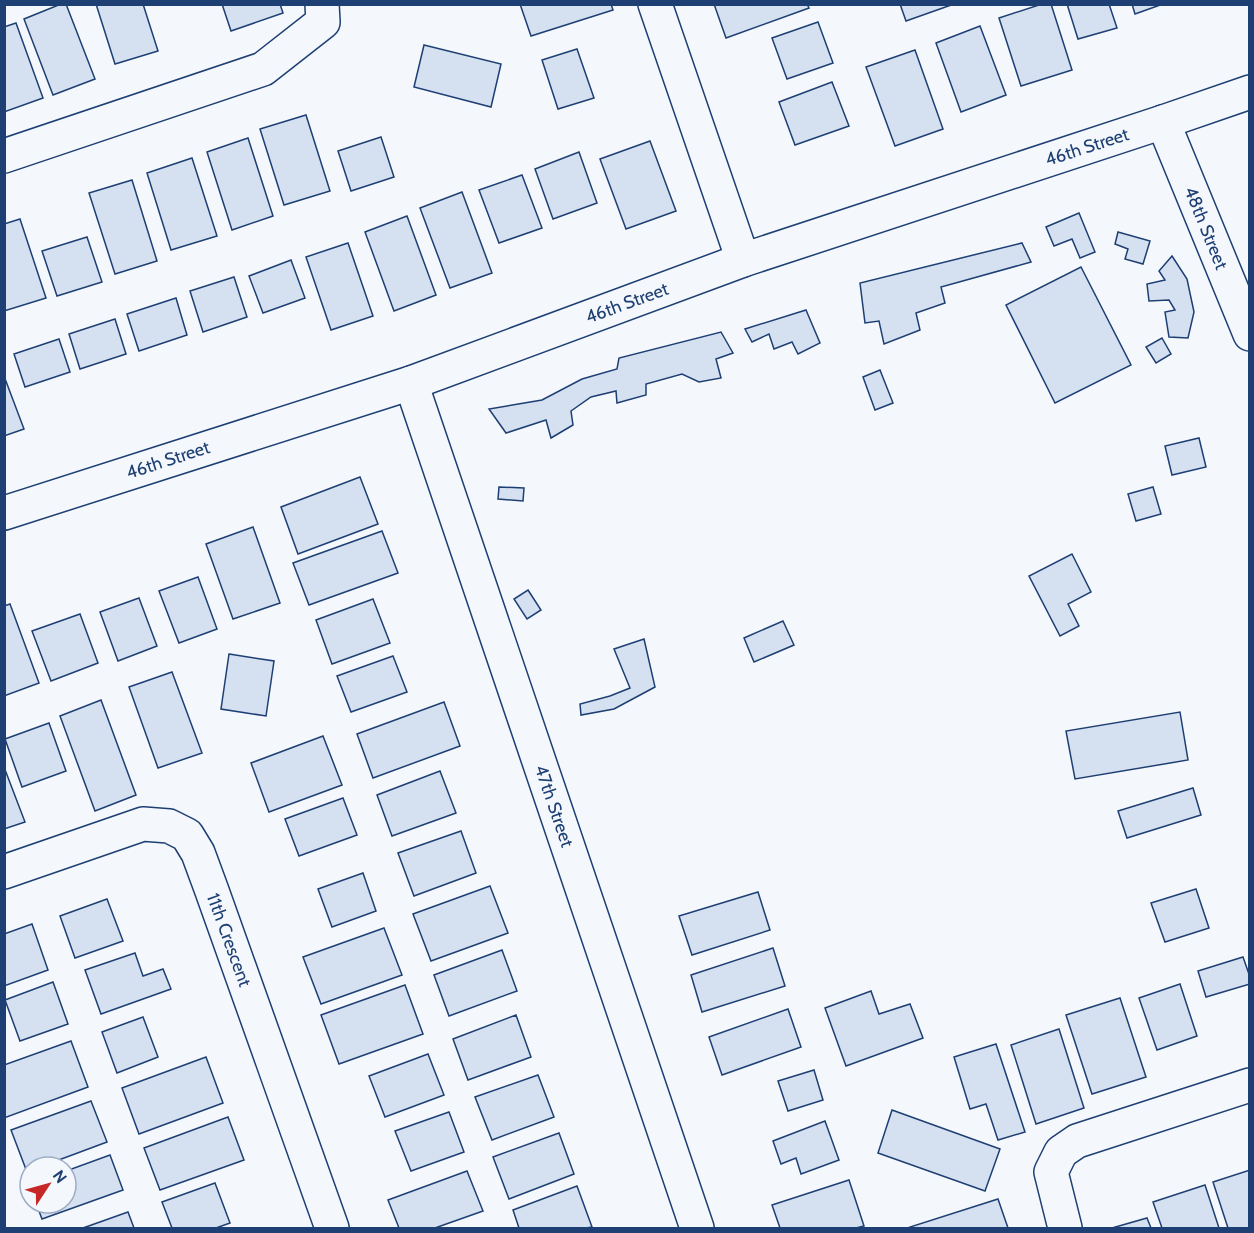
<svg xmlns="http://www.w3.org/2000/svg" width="1254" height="1233" font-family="Cabin,sans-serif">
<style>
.building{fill:#d5e0f0;stroke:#1d3f73;stroke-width:1.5}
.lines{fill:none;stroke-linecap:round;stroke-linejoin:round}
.minor-casing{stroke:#1d3f73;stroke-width:36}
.minor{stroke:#f4f7fb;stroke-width:33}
.labels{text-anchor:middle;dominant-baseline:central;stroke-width:4.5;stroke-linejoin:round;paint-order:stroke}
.street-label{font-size:18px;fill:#1d3f73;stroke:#f4f7fb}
</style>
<rect width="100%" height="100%" fill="#f4f7fb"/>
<!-- building -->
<g class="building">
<polygon points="61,4 66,4 95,79 53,95 24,19"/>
<polygon points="96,4 143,4 158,51 115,64"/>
<polygon points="222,4 280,4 283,13 231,31"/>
<polygon points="520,4 611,4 613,10 531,36"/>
<polygon points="714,4 807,4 809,8 726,38"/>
<polygon points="900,4 954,4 906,21"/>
<polygon points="1042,4 1051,4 1072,70 1021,86 999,18"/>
<polygon points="1067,4 1109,4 1117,28 1078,39"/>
<polygon points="1132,4 1163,4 1135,14"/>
<polygon points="818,22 833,63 787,79 772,38"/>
<polygon points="16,23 43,98 4,112 4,27"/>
<polygon points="980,26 1006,95 961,112 936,43"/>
<polygon points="424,45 501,64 491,107 414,87"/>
<polygon points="577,49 594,98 558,109 542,60"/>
<polygon points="915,50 943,129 895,146 866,67"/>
<polygon points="832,82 849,126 795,145 779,102"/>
<polygon points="306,115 330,191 284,205 260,129"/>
<polygon points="381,137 394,177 351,191 338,151"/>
<polygon points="248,138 273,216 232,230 207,152"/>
<polygon points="650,141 676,211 626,229 600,159"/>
<polygon points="579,152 597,203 553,219 535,169"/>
<polygon points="192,158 217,236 171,250 147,173"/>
<polygon points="522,175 542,228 499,243 479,190"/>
<polygon points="132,180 157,261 115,274 89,193"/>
<polygon points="462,192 492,273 450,288 420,208"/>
<polygon points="1079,213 1095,252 1080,258 1072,239 1054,246 1046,227"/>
<polygon points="407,216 436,295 394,311 365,232"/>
<polygon points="20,219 46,298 4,311 4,224"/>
<polygon points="1118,232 1150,241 1143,264 1125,259 1128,249 1115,244"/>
<polygon points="87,237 102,282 57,296 42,251"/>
<polygon points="348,243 373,316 331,330 306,257"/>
<polygon points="1022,243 1031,262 941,287 945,303 916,313 920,330 884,344 879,321 865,323 860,283"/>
<polygon points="1172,256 1187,279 1194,312 1188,338 1169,337 1165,312 1175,310 1169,300 1149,301 1147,284 1165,280 1159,271"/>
<polygon points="291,260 305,298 263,313 249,276"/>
<polygon points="1081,267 1131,365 1055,403 1006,305"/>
<polygon points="234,277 247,317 203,332 190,291"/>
<polygon points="176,298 187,335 139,351 127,314"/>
<polygon points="806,310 820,343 798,354 792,342 774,349 769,334 752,342 745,329"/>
<polygon points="115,319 126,354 80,369 69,334"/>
<polygon points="721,332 733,353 716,359 721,378 699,382 682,374 646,384 646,395 617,403 616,391 591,397 571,411 573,425 551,438 546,420 506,433 489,409 542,400 582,379 617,369 619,358"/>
<polygon points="1162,338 1171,354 1156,363 1146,347"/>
<polygon points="59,339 70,372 25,387 14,354"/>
<polygon points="880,370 893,403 875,410 863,377"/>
<polygon points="4,376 24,429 4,436"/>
<polygon points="1199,438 1206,467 1172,475 1165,446"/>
<polygon points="360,477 378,524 298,554 281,507"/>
<polygon points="499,487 524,488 523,501 498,499"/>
<polygon points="1153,487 1161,514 1136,521 1128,494"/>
<polygon points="253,527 280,603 233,619 206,544"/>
<polygon points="382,531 398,573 309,605 293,563"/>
<polygon points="1072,554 1091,592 1068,604 1079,626 1060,636 1029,576"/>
<polygon points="198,577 217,629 179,643 159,591"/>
<polygon points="528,590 541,610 527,619 514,599"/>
<polygon points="139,598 157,646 118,661 100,612"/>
<polygon points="373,599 390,643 332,664 316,620"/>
<polygon points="10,604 39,683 4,696 4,606"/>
<polygon points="80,614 98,663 51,681 32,631"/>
<polygon points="783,621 794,645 754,662 744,638"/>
<polygon points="644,639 655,687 614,709 581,715 580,704 610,696 630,688 614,649"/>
<polygon points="229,654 274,661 266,716 221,709"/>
<polygon points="393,656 407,692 351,712 337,676"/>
<polygon points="172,672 202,753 158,768 129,687"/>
<polygon points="101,700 136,795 95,811 60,716"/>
<polygon points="444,702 460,746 373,778 357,734"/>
<polygon points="1180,712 1188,760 1075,779 1066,731"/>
<polygon points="49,723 66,771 22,787 5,739"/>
<polygon points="323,736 342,785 269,812 251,763"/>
<polygon points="4,767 25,822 4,829"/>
<polygon points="440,771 456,813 392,836 377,795"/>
<polygon points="1193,788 1201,815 1127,838 1118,811"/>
<polygon points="343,798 357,835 299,856 285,819"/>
<polygon points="461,831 476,873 414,896 398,853"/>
<polygon points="363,873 376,911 332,927 318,889"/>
<polygon points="490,886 508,933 431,961 413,914"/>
<polygon points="1196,889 1209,928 1165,942 1151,903"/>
<polygon points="758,892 770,930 692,955 679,916"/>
<polygon points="107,899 123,941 75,958 60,916"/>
<polygon points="32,924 48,970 4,986 4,934"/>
<polygon points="384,928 402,975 321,1004 303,957"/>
<polygon points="773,948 785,986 702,1012 691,975"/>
<polygon points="502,950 517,991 449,1016 434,975"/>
<polygon points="135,953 143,976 163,969 171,989 101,1014 85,970"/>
<polygon points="1243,957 1250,977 1250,984 1206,997 1198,971"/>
<polygon points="53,982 68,1024 20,1041 5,1000"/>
<polygon points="1180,984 1197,1036 1157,1050 1139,998"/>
<polygon points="405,985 423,1034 339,1064 321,1015"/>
<polygon points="871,991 879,1014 910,1004 923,1038 846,1066 825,1008"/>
<polygon points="1120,998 1146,1077 1092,1094 1066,1015"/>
<polygon points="788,1009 801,1047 722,1075 709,1037"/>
<polygon points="516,1015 531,1057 468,1080 453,1039"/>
<polygon points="143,1017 158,1057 117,1073 102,1032"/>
<polygon points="1059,1029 1084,1108 1036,1124 1011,1045"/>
<polygon points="71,1041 88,1087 4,1118 4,1065"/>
<polygon points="996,1044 1025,1132 998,1140 986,1104 970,1109 954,1057"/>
<polygon points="428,1054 444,1095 385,1117 369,1076"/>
<polygon points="206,1057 223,1103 139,1134 122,1088"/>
<polygon points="814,1070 823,1100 788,1111 778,1081"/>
<polygon points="538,1075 554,1117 492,1140 475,1097"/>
<polygon points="91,1101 107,1142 40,1167 30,1167 30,1171 27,1172 11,1130"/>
<polygon points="892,1110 1000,1149 985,1191 878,1153"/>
<polygon points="449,1112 464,1152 411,1171 395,1131"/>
<polygon points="228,1117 244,1160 160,1190 144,1148"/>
<polygon points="825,1121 839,1160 801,1174 796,1158 781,1164 773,1141"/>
<polygon points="559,1133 574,1174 509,1199 493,1157"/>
<polygon points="110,1155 123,1190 42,1219 36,1203 66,1203 66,1171"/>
<polygon points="1250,1170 1250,1228 1228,1228 1213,1182"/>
<polygon points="467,1171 483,1211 435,1228 399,1228 388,1200"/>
<polygon points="849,1180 864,1226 856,1228 780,1228 772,1205"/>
<polygon points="215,1183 230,1223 216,1228 172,1228 162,1202"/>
<polygon points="1205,1185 1219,1228 1162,1228 1153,1202"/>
<polygon points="577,1186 592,1227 586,1228 519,1228 513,1210"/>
<polygon points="998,1199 1008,1228 911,1228 910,1227"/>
<polygon points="128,1212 134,1228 83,1228"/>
<polygon points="1147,1218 1151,1228 1112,1228"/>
</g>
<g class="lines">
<defs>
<g id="minor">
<polyline points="655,4 743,260"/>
<polyline points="1163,122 1250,334"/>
<polyline points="4,156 263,69 323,22 322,4"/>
<polyline points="411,383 697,1228"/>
<polyline points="4,513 411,383 743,260 1163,122 1250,92"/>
<polyline points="4,872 143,824 169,826 187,835 198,853 212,891 332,1228"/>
<polyline points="1065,1228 1051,1172 1061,1152 1077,1141 1250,1085"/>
</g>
</defs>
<!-- minor casing -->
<use href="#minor" class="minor-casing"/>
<!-- minor -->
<use href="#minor" class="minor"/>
</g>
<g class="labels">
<!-- street labels -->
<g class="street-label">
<text transform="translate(1087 147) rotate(-18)">46th Street</text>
<text transform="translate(1206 228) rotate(68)">48th Street</text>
<text transform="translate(627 303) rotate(-20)">46th Street</text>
<text transform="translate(168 460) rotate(-18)">46th Street</text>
<text transform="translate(554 806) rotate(71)">47th Street</text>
<text transform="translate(229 940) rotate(70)">11th Crescent</text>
</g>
</g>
<!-- border -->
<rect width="1254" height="1233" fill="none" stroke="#1d3f73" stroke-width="12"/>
<!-- north arrow -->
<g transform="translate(48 1185) rotate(54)"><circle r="28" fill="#f4f7fb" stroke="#9eadc5" stroke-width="1.5"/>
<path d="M0-4.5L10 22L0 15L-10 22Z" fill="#c62828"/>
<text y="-9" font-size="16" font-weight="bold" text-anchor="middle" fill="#1d3f73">N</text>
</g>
</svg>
